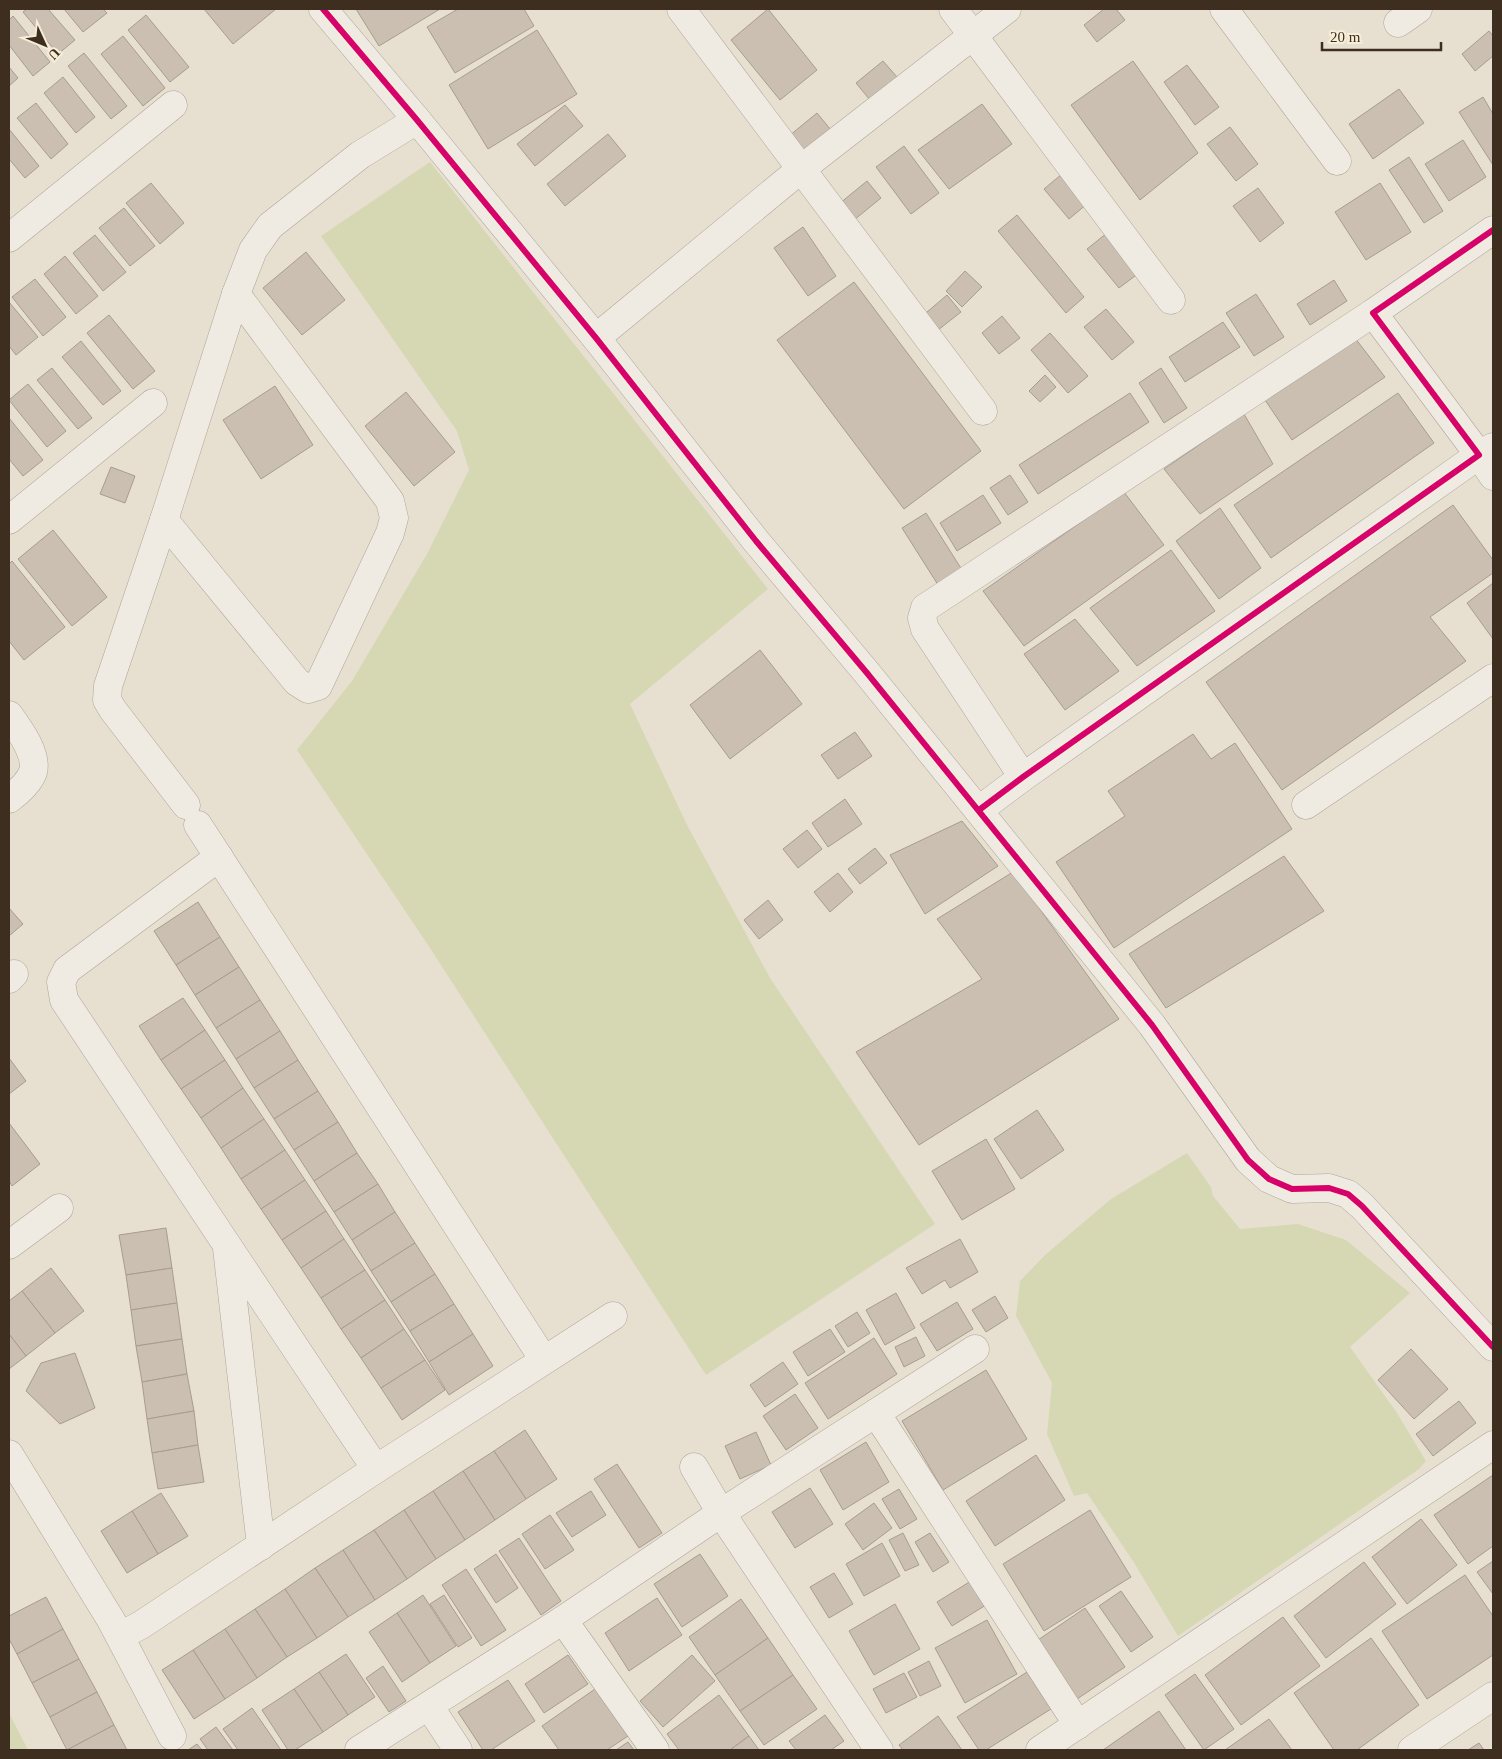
<svg xmlns="http://www.w3.org/2000/svg" width="1502" height="1759" font-family="Georgia,serif">
<style>
.green{fill:#d6d7b3}
.building{fill:#cbbfb2;stroke:#a89c90}
.lines{fill:none;stroke-linecap:round;stroke-linejoin:round}
.minor-casing{stroke:#ada599;stroke-width:29}
.minor{stroke:#efebe3;stroke-width:28}
.cycleway-casing{stroke:#f7eed8;stroke-width:9}
.cycleway{stroke:#d6006c;stroke-width:6}
</style>
<rect width="100%" height="100%" fill="#e7e0d1"/>
<!-- green -->
<g class="green">
<polygon points="430,162 768,589 630,704 687,825 770,978 935,1224 706,1375 428,945 297,750 352,681 427,554 469,470 457,431 321,236"/>
<polygon points="1187,1153 1211,1187 1213,1196 1240,1229 1298,1224 1346,1240 1410,1293 1350,1347 1397,1413 1426,1461 1419,1469 1178,1636 1133,1561 1087,1493 1074,1496 1047,1434 1052,1383 1016,1316 1020,1281 1045,1255 1111,1199"/>
<polygon points="9,1713 28,1750 9,1750"/>
</g>
<!-- building -->
<g class="building">
<polygon points="27,9 48,9 75,40 58,54 23,12"/>
<polygon points="64,9 103,9 107,13 83,32"/>
<polygon points="204,9 276,9 233,44"/>
<polygon points="356,9 440,9 379,46"/>
<polygon points="458,9 524,9 534,26 455,73 427,27"/>
<polygon points="768,9 817,70 780,100 731,40"/>
<polygon points="1104,9 1116,9 1125,20 1097,42 1084,25"/>
<polygon points="146,15 189,67 170,82 128,30"/>
<polygon points="13,16 50,62 33,76 9,45 9,20"/>
<polygon points="537,30 577,94 488,149 449,85"/>
<polygon points="1489,31 1493,36 1493,56 1475,71 1462,54"/>
<polygon points="123,36 165,88 143,106 101,54"/>
<polygon points="84,53 127,106 111,119 68,66"/>
<polygon points="883,61 897,77 870,100 856,83"/>
<polygon points="1133,61 1198,153 1140,200 1071,105"/>
<polygon points="1187,65 1219,107 1195,125 1164,82"/>
<polygon points="9,67 18,78 9,86"/>
<polygon points="63,77 95,117 76,133 44,93"/>
<polygon points="1399,89 1424,123 1373,159 1349,124"/>
<polygon points="1483,97 1493,114 1493,165 1459,112"/>
<polygon points="36,103 68,144 51,159 17,118"/>
<polygon points="982,104 1012,144 949,189 918,150"/>
<polygon points="565,105 583,126 535,166 517,144"/>
<polygon points="817,113 831,130 803,152 789,136"/>
<polygon points="1230,127 1258,164 1236,181 1207,144"/>
<polygon points="9,129 39,166 25,178 9,159"/>
<polygon points="608,134 626,156 565,206 547,184"/>
<polygon points="1463,140 1486,177 1449,201 1425,164"/>
<polygon points="904,146 939,193 911,214 876,167"/>
<polygon points="1409,157 1443,211 1424,223 1389,170"/>
<polygon points="1062,174 1087,204 1069,219 1044,189"/>
<polygon points="867,181 881,198 854,220 839,204"/>
<polygon points="151,183 184,223 160,244 126,203"/>
<polygon points="1380,183 1411,232 1366,260 1335,212"/>
<polygon points="1258,188 1284,223 1260,242 1233,206"/>
<polygon points="124,208 155,246 130,266 99,228"/>
<polygon points="1017,215 1084,297 1066,313 998,231"/>
<polygon points="803,227 836,276 808,296 774,248"/>
<polygon points="1107,233 1139,273 1119,288 1087,249"/>
<polygon points="95,235 126,272 103,291 73,253"/>
<polygon points="306,252 345,300 302,335 263,288"/>
<polygon points="65,256 98,296 76,314 44,274"/>
<polygon points="965,271 982,287 962,307 946,291"/>
<polygon points="35,279 66,317 43,336 12,297"/>
<polygon points="1334,280 1347,301 1310,325 1297,304"/>
<polygon points="854,282 981,451 904,509 777,340"/>
<polygon points="1256,294 1284,337 1254,356 1226,313"/>
<polygon points="947,295 961,312 933,334 920,318"/>
<polygon points="9,302 38,337 16,355 9,346"/>
<polygon points="1106,309 1134,342 1112,360 1084,327"/>
<polygon points="109,315 155,371 133,389 87,333"/>
<polygon points="1002,316 1020,338 999,354 982,333"/>
<polygon points="1223,322 1240,347 1185,382 1169,357"/>
<polygon points="1050,333 1088,376 1068,393 1031,350"/>
<polygon points="1355,338 1385,377 1292,440 1263,397"/>
<polygon points="81,341 121,391 103,405 62,357"/>
<polygon points="52,368 92,418 78,429 37,380"/>
<polygon points="1161,368 1187,408 1164,423 1139,383"/>
<polygon points="1045,375 1056,387 1040,402 1029,391"/>
<polygon points="28,384 66,431 47,447 9,400"/>
<polygon points="275,386 313,445 261,479 223,420"/>
<polygon points="406,392 455,452 414,486 365,426"/>
<polygon points="1130,393 1149,422 1038,494 1019,465"/>
<polygon points="1398,393 1434,443 1271,558 1234,505"/>
<polygon points="1244,414 1273,464 1200,514 1164,469"/>
<polygon points="9,418 43,460 23,476 9,459"/>
<polygon points="111,467 135,476 125,503 100,494"/>
<polygon points="1010,475 1028,502 1008,515 990,488"/>
<polygon points="1124,492 1164,545 1024,646 983,591"/>
<polygon points="983,495 1001,523 957,551 940,523"/>
<polygon points="1453,505 1493,560 1493,573 1430,617 1466,661 1282,790 1206,682"/>
<polygon points="1220,508 1261,568 1219,599 1176,541"/>
<polygon points="926,513 964,573 940,588 902,528"/>
<polygon points="53,530 107,597 72,626 18,559"/>
<polygon points="1171,550 1215,611 1137,666 1090,608"/>
<polygon points="12,561 65,627 24,660 9,641 9,564"/>
<polygon points="1493,583 1493,639 1467,603"/>
<polygon points="1075,619 1119,671 1065,710 1024,654"/>
<polygon points="760,650 802,704 730,759 690,705"/>
<polygon points="855,732 872,756 838,779 821,755"/>
<polygon points="1193,734 1211,759 1235,743 1292,829 1114,948 1056,862 1125,816 1108,791"/>
<polygon points="845,799 862,824 828,847 812,823"/>
<polygon points="962,821 998,866 925,914 890,855"/>
<polygon points="807,830 822,849 798,868 783,849"/>
<polygon points="875,848 887,863 860,884 848,869"/>
<polygon points="1284,856 1324,911 1166,1008 1129,954"/>
<polygon points="1013,872 1119,1019 919,1145 856,1052 982,979 937,919"/>
<polygon points="838,873 853,892 830,912 814,892"/>
<polygon points="768,900 783,920 759,939 744,920"/>
<polygon points="198,902 220,937 176,965 154,931"/>
<polygon points="9,908 23,924 9,936"/>
<polygon points="220,937 239,967 195,995 176,965"/>
<polygon points="239,967 260,1000 216,1028 195,995"/>
<polygon points="183,998 205,1030 161,1060 139,1026"/>
<polygon points="260,1000 280,1031 236,1059 216,1028"/>
<polygon points="205,1030 225,1060 181,1089 161,1060"/>
<polygon points="280,1031 298,1060 254,1088 236,1059"/>
<polygon points="9,1058 26,1081 9,1094"/>
<polygon points="225,1060 243,1088 201,1118 181,1089"/>
<polygon points="298,1060 318,1091 274,1119 254,1088"/>
<polygon points="243,1088 264,1119 221,1148 201,1118"/>
<polygon points="318,1091 338,1122 294,1150 274,1119"/>
<polygon points="1037,1110 1064,1150 1021,1179 994,1139"/>
<polygon points="264,1119 285,1150 241,1179 221,1148"/>
<polygon points="338,1122 357,1153 314,1181 294,1150"/>
<polygon points="9,1123 40,1164 12,1186 9,1181"/>
<polygon points="986,1139 1015,1189 962,1220 932,1171"/>
<polygon points="285,1150 305,1180 261,1209 241,1179"/>
<polygon points="357,1153 378,1184 334,1212 314,1181"/>
<polygon points="305,1180 326,1211 282,1240 261,1209"/>
<polygon points="378,1184 395,1212 352,1240 334,1212"/>
<polygon points="326,1211 344,1239 301,1268 282,1240"/>
<polygon points="395,1212 415,1243 371,1271 352,1240"/>
<polygon points="166,1228 172,1268 126,1275 119,1235"/>
<polygon points="344,1239 365,1270 321,1298 301,1268"/>
<polygon points="960,1239 978,1272 950,1288 945,1280 922,1294 906,1268"/>
<polygon points="415,1243 435,1274 391,1302 371,1271"/>
<polygon points="51,1268 84,1311 55,1333 22,1291"/>
<polygon points="172,1268 177,1303 131,1310 126,1275"/>
<polygon points="365,1270 385,1300 341,1329 321,1298"/>
<polygon points="435,1274 454,1304 410,1331 391,1302"/>
<polygon points="22,1291 55,1333 26,1356 9,1334 9,1301"/>
<polygon points="896,1293 915,1328 885,1345 866,1310"/>
<polygon points="995,1296 1008,1318 986,1332 972,1310"/>
<polygon points="385,1300 404,1329 361,1358 341,1329"/>
<polygon points="957,1302 973,1329 937,1351 920,1324"/>
<polygon points="177,1303 182,1339 136,1346 131,1310"/>
<polygon points="454,1304 473,1334 429,1362 410,1331"/>
<polygon points="857,1312 870,1333 848,1347 835,1326"/>
<polygon points="404,1329 425,1360 381,1388 361,1358"/>
<polygon points="830,1329 845,1352 808,1376 793,1352"/>
<polygon points="9,1334 26,1356 9,1369"/>
<polygon points="473,1334 493,1366 449,1395 429,1362"/>
<polygon points="916,1337 925,1356 904,1367 895,1347"/>
<polygon points="874,1338 897,1374 828,1419 805,1383"/>
<polygon points="182,1339 187,1374 142,1382 136,1346"/>
<polygon points="1411,1349 1448,1389 1414,1419 1378,1380"/>
<polygon points="75,1353 95,1408 60,1424 26,1391 41,1363"/>
<polygon points="425,1360 445,1390 402,1420 381,1388"/>
<polygon points="783,1362 798,1384 765,1407 750,1385"/>
<polygon points="986,1370 1027,1439 943,1490 902,1421"/>
<polygon points="187,1374 194,1411 147,1419 142,1382"/>
<polygon points="795,1394 818,1428 786,1450 763,1416"/>
<polygon points="1459,1401 1476,1423 1433,1456 1416,1434"/>
<polygon points="194,1411 198,1445 152,1453 147,1419"/>
<polygon points="525,1430 557,1479 526,1499 494,1451"/>
<polygon points="756,1432 771,1465 740,1479 725,1446"/>
<polygon points="866,1442 889,1482 843,1510 820,1470"/>
<polygon points="198,1445 204,1482 158,1489 152,1453"/>
<polygon points="494,1451 526,1499 495,1520 463,1471"/>
<polygon points="1036,1455 1065,1500 995,1546 966,1501"/>
<polygon points="617,1464 662,1533 639,1548 594,1479"/>
<polygon points="463,1471 495,1520 465,1540 433,1491"/>
<polygon points="1493,1475 1493,1546 1468,1564 1434,1515"/>
<polygon points="810,1488 833,1524 795,1548 772,1512"/>
<polygon points="899,1489 917,1519 900,1529 882,1499"/>
<polygon points="433,1491 465,1540 436,1559 404,1510"/>
<polygon points="591,1491 606,1515 572,1537 556,1513"/>
<polygon points="161,1493 188,1536 158,1554 132,1511"/>
<polygon points="874,1503 892,1528 863,1550 845,1524"/>
<polygon points="404,1510 436,1559 407,1579 374,1530"/>
<polygon points="1090,1510 1131,1577 1044,1631 1003,1564"/>
<polygon points="132,1511 158,1554 127,1573 101,1531"/>
<polygon points="550,1515 574,1550 545,1569 522,1534"/>
<polygon points="1421,1519 1457,1565 1407,1604 1372,1557"/>
<polygon points="374,1530 407,1579 375,1600 343,1550"/>
<polygon points="903,1533 919,1565 905,1571 889,1540"/>
<polygon points="930,1533 949,1562 933,1572 915,1542"/>
<polygon points="519,1538 561,1601 541,1615 499,1551"/>
<polygon points="882,1543 900,1576 864,1596 846,1564"/>
<polygon points="343,1550 375,1600 348,1617 315,1568"/>
<polygon points="496,1554 518,1588 496,1603 474,1569"/>
<polygon points="700,1554 728,1596 682,1627 654,1584"/>
<polygon points="1493,1561 1493,1594 1477,1572"/>
<polygon points="1364,1562 1396,1604 1326,1658 1294,1616"/>
<polygon points="315,1568 348,1617 317,1638 285,1589"/>
<polygon points="466,1569 506,1630 481,1646 442,1585"/>
<polygon points="834,1573 853,1604 829,1618 810,1587"/>
<polygon points="1465,1575 1493,1616 1493,1655 1427,1699 1382,1631"/>
<polygon points="971,1581 986,1605 952,1626 937,1602"/>
<polygon points="285,1589 317,1638 287,1657 255,1609"/>
<polygon points="1121,1591 1153,1637 1131,1652 1099,1606"/>
<polygon points="423,1595 456,1646 430,1663 397,1613"/>
<polygon points="444,1595 472,1638 458,1647 430,1604"/>
<polygon points="46,1597 63,1629 17,1654 9,1639 9,1616"/>
<polygon points="657,1598 682,1635 629,1671 605,1633"/>
<polygon points="741,1599 768,1638 715,1675 689,1637"/>
<polygon points="895,1604 920,1649 874,1675 849,1631"/>
<polygon points="1085,1608 1125,1667 1077,1699 1038,1640"/>
<polygon points="255,1609 287,1657 257,1678 225,1629"/>
<polygon points="397,1613 430,1663 402,1682 369,1632"/>
<polygon points="1283,1617 1320,1666 1241,1725 1205,1675"/>
<polygon points="987,1620 1017,1674 965,1703 935,1648"/>
<polygon points="63,1629 79,1659 32,1683 17,1654"/>
<polygon points="225,1629 257,1678 225,1699 193,1650"/>
<polygon points="768,1638 793,1675 740,1711 715,1675"/>
<polygon points="1371,1638 1419,1705 1357,1750 1334,1750 1294,1693"/>
<polygon points="193,1650 225,1699 194,1719 162,1670"/>
<polygon points="346,1654 375,1697 348,1715 319,1672"/>
<polygon points="568,1655 588,1684 544,1713 525,1684"/>
<polygon points="692,1655 715,1681 663,1727 640,1701"/>
<polygon points="79,1659 97,1692 50,1717 32,1683"/>
<polygon points="929,1661 941,1686 920,1696 908,1672"/>
<polygon points="383,1666 406,1701 389,1712 366,1678"/>
<polygon points="319,1672 348,1715 323,1732 294,1689"/>
<polygon points="1027,1672 1051,1709 986,1750 979,1750 957,1717"/>
<polygon points="904,1673 917,1697 886,1713 873,1689"/>
<polygon points="1195,1674 1234,1729 1204,1750 1165,1695"/>
<polygon points="793,1675 817,1709 764,1745 740,1711"/>
<polygon points="508,1680 535,1721 491,1750 483,1750 458,1712"/>
<polygon points="294,1689 323,1732 295,1750 288,1750 262,1710"/>
<polygon points="595,1689 628,1736 607,1750 559,1750 542,1726"/>
<polygon points="97,1692 114,1725 67,1750 50,1717"/>
<polygon points="719,1695 749,1736 730,1750 679,1750 667,1734"/>
<polygon points="252,1708 281,1750 238,1750 223,1729"/>
<polygon points="1159,1711 1186,1750 1103,1750"/>
<polygon points="825,1715 844,1741 831,1750 796,1750 789,1741"/>
<polygon points="938,1716 962,1750 903,1750 899,1745"/>
<polygon points="1269,1719 1292,1750 1225,1750"/>
<polygon points="114,1725 127,1750 67,1750"/>
<polygon points="216,1727 233,1750 208,1750 200,1739"/>
<polygon points="749,1736 759,1750 730,1750"/>
<polygon points="628,1742 634,1750 616,1750"/>
<polygon points="1479,1743 1484,1750 1468,1750"/>
<polygon points="197,1744 202,1750 188,1750"/>
</g>
<g class="lines">
<defs>
<g id="minor">
<polyline points="323,9 417,120 596,338 756,541 867,673 1152,1025 1248,1160 1269,1179 1292,1189 1329,1188 1348,1194 1362,1206 1493,1347"/>
<polyline points="681,9 983,411"/>
<polyline points="953,9 1171,300"/>
<polyline points="1224,9 1337,161"/>
<polyline points="1398,23 1418,9"/>
<polyline points="9,238 173,105"/>
<polyline points="596,338 801,169 1007,9"/>
<polyline points="1493,447 1479,455 1493,476"/>
<polyline points="9,520 153,403"/>
<polyline points="164,520 297,682 308,689 318,686 390,533 394,518 390,501 236,294"/>
<path d="M9 715C19 729 38 754 33 772 29 783 17 793 9 799"/>
<polyline points="1023,777 925,629 922,618 925,608 1373,313"/>
<polyline points="186,805 113,710 107,700 108,686 164,520 236,294 253,250 270,226 360,155 417,120"/>
<polyline points="1306,805 1493,678"/>
<polyline points="979,810 1023,777 1479,455 1373,313 1493,230"/>
<polyline points="198,825 544,1360"/>
<polyline points="219,857 67,970 61,982 64,1000 376,1469"/>
<polyline points="9,979 14,974"/>
<polyline points="9,1245 59,1208"/>
<polyline points="227,1248 261,1546"/>
<polyline points="876,1413 1078,1725"/>
<polyline points="9,1454 111,1620 172,1736"/>
<polyline points="694,1467 721,1513 879,1750"/>
<polyline points="563,1620 655,1750"/>
<polyline points="120,1636 141,1625 376,1469 613,1316"/>
<polyline points="429,1706 458,1750"/>
<polyline points="359,1750 563,1620 721,1513 975,1349"/>
<polyline points="1040,1750 1493,1445"/>
<polyline points="1412,1750 1493,1696"/>
</g>
</defs>
<!-- minor casing -->
<use href="#minor" class="minor-casing"/>
<!-- minor -->
<use href="#minor" class="minor"/>
<defs>
<g id="cycleway">
<polyline points="323,9 417,120 596,338 756,541 867,673 1152,1025 1248,1160 1269,1179 1292,1189 1329,1188 1348,1194 1362,1206 1493,1347"/>
<polyline points="979,810 1023,777 1479,455 1373,313 1493,230"/>
</g>
</defs>
<!-- cycleway casing -->
<use href="#cycleway" class="cycleway-casing"/>
<!-- cycleway -->
<use href="#cycleway" class="cycleway"/>
</g>
<!-- border -->
<rect width="1502" height="1759" fill="none" stroke="#3d2e20" stroke-width="20"/>
<!-- north arrow -->
<g transform="translate(45 45) rotate(134)" stroke="#f7eed8" stroke-width="4" paint-order="stroke">
<path d="M0-4L9 19L0 12L-9 19Z" fill="#3d2e20"/>
<text y="-8" font-size="14" font-weight="bold" text-anchor="middle" fill="#3d2e20">U</text>
</g>
<!-- scale -->
<path d="M1322 42v8h119v-8" fill="none" stroke="#3d2e20" stroke-width="2.5"/>
<text x="1330" y="42" font-size="15" fill="#3d2e20" stroke="#f7eed8" stroke-width="4" paint-order="stroke">20 m</text>
</svg>
